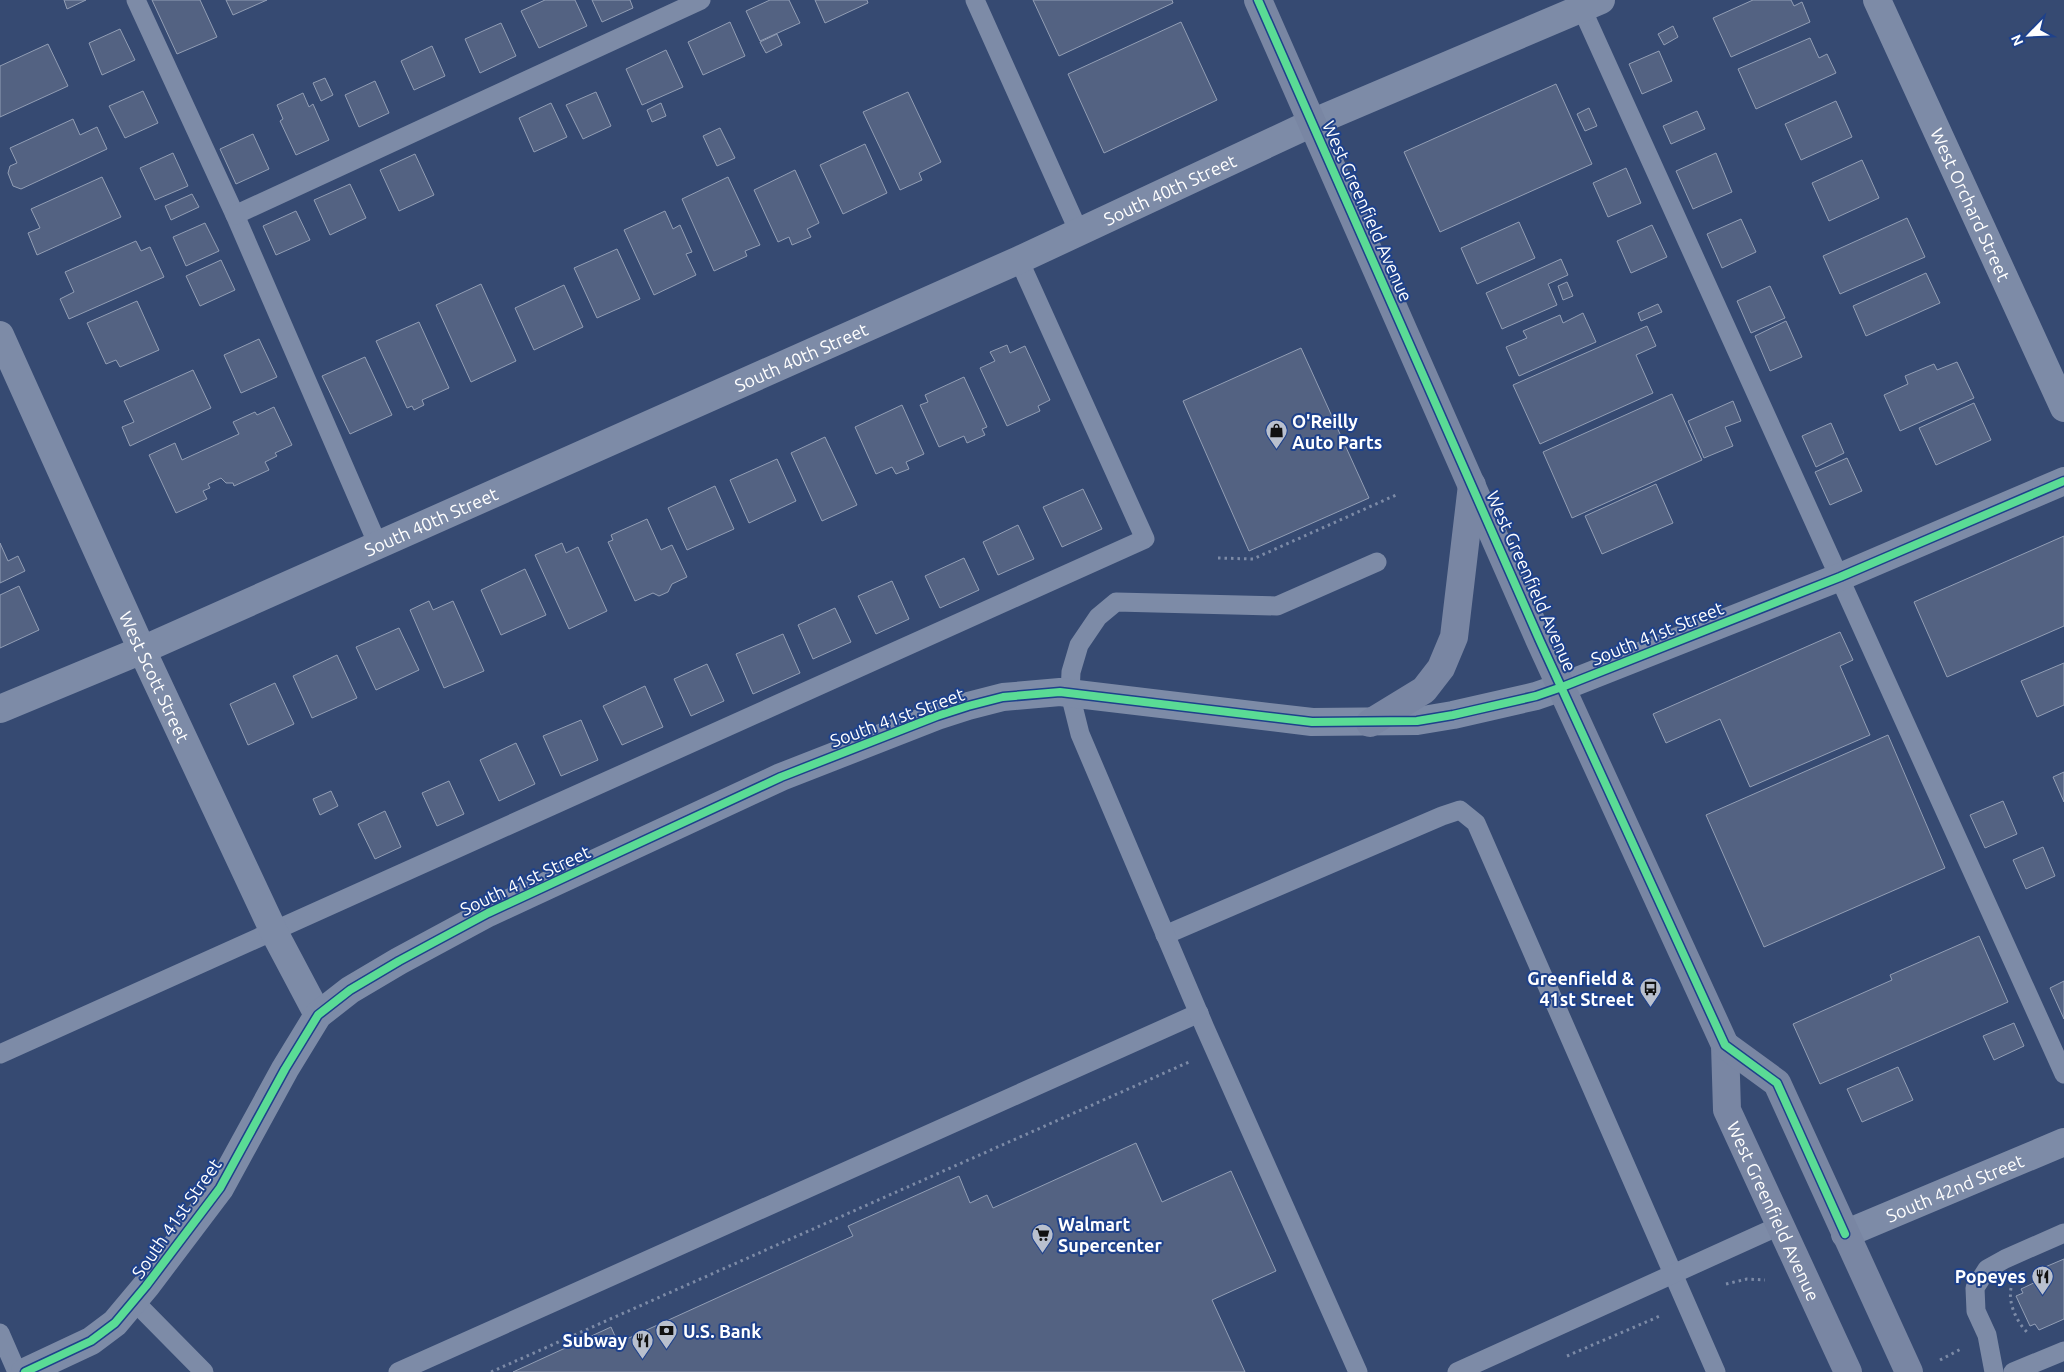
<svg xmlns="http://www.w3.org/2000/svg" width="2064" height="1372" font-family="Ubuntu,sans-serif">
<style>
.building{fill:#536282;stroke:#929eb5}
.lines{fill:none;stroke-linecap:round;stroke-linejoin:round}
.path{stroke:#7d8ba7;stroke-width:3;stroke-dasharray:2.5 4;stroke-linecap:butt}
.lane{stroke:#7d8ba7;stroke-width:19}
.street{stroke:#7d8ba7;stroke-width:28}
.secondary{stroke:#7986a3;stroke-width:28}
.cycleway-casing{stroke:#1e418b;stroke-width:11}
.cycleway{stroke:#5adb95;stroke-width:8}
.labels{text-anchor:middle;dominant-baseline:central;stroke-width:4;stroke-linejoin:round;paint-order:stroke}
.street-label{font-size:18px;fill:#fff;stroke:#1e418b}
.poi-label{font-size:18px;font-weight:bold;fill:#fff;stroke:#1e418b;text-anchor:start}
</style>
<rect width="100%" height="100%" fill="#364a72"/>
<!-- building -->
<g class="building">
<polygon points="64,0 86,0 67,9"/>
<polygon points="152,0 200,0 217,37 177,54"/>
<polygon points="226,0 267,0 233,15"/>
<polygon points="545,0 575,0 587,26 539,48 521,11"/>
<polygon points="592,0 630,0 633,8 602,22"/>
<polygon points="770,0 789,0 800,23 760,41 746,11"/>
<polygon points="815,0 867,0 868,3 825,23"/>
<polygon points="1033,0 1172,0 1173,3 1059,56"/>
<polygon points="1753,0 1791,0 1794,6 1802,2 1810,22 1731,57 1713,18"/>
<polygon points="730,22 745,56 703,75 688,42"/>
<polygon points="1181,22 1217,100 1104,153 1068,74"/>
<polygon points="501,23 516,56 480,73 465,39"/>
<polygon points="1673,26 1678,37 1664,45 1658,34"/>
<polygon points="120,29 135,60 102,75 89,43"/>
<polygon points="777,34 782,45 766,53 760,42"/>
<polygon points="1810,38 1819,58 1827,54 1836,73 1756,109 1738,69"/>
<polygon points="48,44 68,86 0,117 0,66"/>
<polygon points="432,46 445,76 414,90 401,61"/>
<polygon points="666,50 683,87 642,105 626,69"/>
<polygon points="1659,51 1672,81 1642,94 1629,64"/>
<polygon points="325,78 333,95 321,101 313,83"/>
<polygon points="375,81 389,113 359,127 345,95"/>
<polygon points="1556,84 1592,164 1440,232 1404,152"/>
<polygon points="143,91 158,123 125,138 109,106"/>
<polygon points="596,92 611,126 583,139 566,105"/>
<polygon points="908,92 941,162 919,173 922,180 900,190 863,112"/>
<polygon points="303,93 309,107 313,104 329,140 296,155 280,121 283,119 277,105"/>
<polygon points="1836,101 1852,137 1801,160 1785,124"/>
<polygon points="551,103 567,137 534,152 519,118"/>
<polygon points="661,103 666,116 652,122 647,110"/>
<polygon points="1589,108 1597,126 1585,131 1577,114"/>
<polygon points="1697,111 1705,129 1671,144 1663,126"/>
<polygon points="73,119 80,135 97,127 107,149 21,189 13,186 8,173 10,166 17,163 10,148"/>
<polygon points="720,128 735,158 717,166 703,136"/>
<polygon points="253,134 269,169 236,184 220,149"/>
<polygon points="865,144 887,193 843,214 820,165"/>
<polygon points="173,153 188,186 155,200 140,168"/>
<polygon points="1716,153 1732,192 1693,209 1676,171"/>
<polygon points="415,154 434,195 399,211 380,170"/>
<polygon points="1862,160 1879,198 1829,221 1812,183"/>
<polygon points="1626,168 1641,203 1608,217 1593,183"/>
<polygon points="795,170 819,223 807,229 811,237 792,245 789,237 778,242 754,190"/>
<polygon points="102,177 121,217 37,255 28,233 40,228 31,209"/>
<polygon points="728,177 760,245 745,251 747,256 714,271 682,199"/>
<polygon points="350,184 366,218 330,235 314,200"/>
<polygon points="192,194 199,207 171,220 165,206"/>
<polygon points="296,211 310,240 276,255 263,226"/>
<polygon points="665,211 673,229 680,225 692,252 686,254 696,275 654,295 624,230"/>
<polygon points="1907,218 1925,257 1840,294 1823,256"/>
<polygon points="1741,219 1756,252 1722,268 1707,234"/>
<polygon points="1519,222 1535,258 1477,284 1461,248"/>
<polygon points="205,223 219,251 186,266 173,237"/>
<polygon points="1652,225 1667,257 1631,273 1617,241"/>
<polygon points="136,241 141,251 150,247 164,277 69,319 60,299 74,292 65,272"/>
<polygon points="617,249 640,299 597,318 574,268"/>
<polygon points="1561,259 1568,275 1548,284 1557,305 1502,329 1486,293"/>
<polygon points="221,260 235,290 200,306 186,276"/>
<polygon points="1926,273 1940,303 1866,336 1853,306"/>
<polygon points="1567,282 1573,296 1563,300 1558,286"/>
<polygon points="481,284 516,361 471,382 436,305"/>
<polygon points="564,285 583,327 534,350 515,308"/>
<polygon points="1770,286 1785,318 1751,333 1737,301"/>
<polygon points="137,301 159,350 120,367 116,360 106,364 87,323"/>
<polygon points="1658,304 1662,312 1641,321 1638,313"/>
<polygon points="1583,313 1596,342 1519,376 1506,347 1527,338 1523,331 1560,315 1563,323"/>
<polygon points="1786,321 1802,357 1770,371 1755,336"/>
<polygon points="419,322 449,388 422,400 424,405 414,410 412,406 407,408 376,341"/>
<polygon points="1647,326 1656,346 1636,355 1653,393 1540,444 1513,385"/>
<polygon points="259,339 277,377 241,393 224,355"/>
<polygon points="1007,345 1010,353 1025,346 1050,400 1038,406 1040,411 1007,426 980,368 995,361 990,352"/>
<polygon points="1301,348 1369,498 1249,551 1183,401"/>
<polygon points="365,357 392,415 350,434 322,376"/>
<polygon points="1957,362 1974,398 1900,431 1884,395 1908,384 1905,376 1934,364 1937,370"/>
<polygon points="193,370 211,408 130,446 122,427 134,422 124,401"/>
<polygon points="964,377 987,427 982,429 985,435 967,443 964,436 939,447 920,405 928,402 925,395"/>
<polygon points="1672,394 1702,460 1572,518 1543,452"/>
<polygon points="1733,401 1741,421 1725,427 1733,446 1704,458 1688,421"/>
<polygon points="1974,403 1991,440 1936,465 1919,428"/>
<polygon points="902,405 924,454 906,462 909,469 896,474 892,467 876,474 855,427"/>
<polygon points="274,407 292,445 275,453 277,456 265,462 269,470 234,486 233,483 226,483 221,478 208,484 210,488 203,491 207,499 176,513 149,455 175,443 182,460 239,434 233,422 255,412 257,415"/>
<polygon points="1831,423 1844,453 1816,467 1802,436"/>
<polygon points="825,437 857,505 822,521 791,453"/>
<polygon points="1847,458 1862,491 1830,505 1815,472"/>
<polygon points="777,459 796,501 749,523 730,480"/>
<polygon points="1656,484 1673,523 1602,554 1585,516"/>
<polygon points="715,486 734,529 687,550 668,508"/>
<polygon points="1083,489 1102,529 1062,547 1043,507"/>
<polygon points="647,519 661,550 672,545 687,577 672,584 668,592 659,596 653,593 635,601 608,542 613,540 611,535"/>
<polygon points="1018,525 1034,559 998,575 983,542"/>
<polygon points="2064,536 2064,626 1947,677 1914,602"/>
<polygon points="0,543 8,561 18,556 25,571 0,583"/>
<polygon points="562,543 566,553 578,547 607,611 569,629 535,555"/>
<polygon points="964,558 979,590 940,608 925,576"/>
<polygon points="525,569 546,615 501,635 481,590"/>
<polygon points="892,581 909,619 876,634 858,596"/>
<polygon points="19,586 39,630 0,648 0,595"/>
<polygon points="429,601 433,610 453,601 484,671 444,688 410,610"/>
<polygon points="835,608 851,642 813,659 798,625"/>
<polygon points="399,628 419,670 376,690 356,647"/>
<polygon points="1840,632 1853,660 1840,666 1870,735 1750,787 1720,719 1666,743 1653,714"/>
<polygon points="783,634 800,673 753,694 736,654"/>
<polygon points="337,655 357,698 312,718 293,676"/>
<polygon points="2064,663 2064,705 2037,717 2021,681"/>
<polygon points="707,664 724,701 691,716 674,679"/>
<polygon points="275,683 294,724 248,745 230,704"/>
<polygon points="645,686 663,727 622,745 603,706"/>
<polygon points="581,720 598,760 561,776 543,736"/>
<polygon points="1888,735 1945,868 1764,947 1706,815"/>
<polygon points="516,743 535,784 499,801 480,760"/>
<polygon points="2064,772 2064,802 2053,777"/>
<polygon points="449,781 464,814 437,826 422,793"/>
<polygon points="331,791 338,806 320,815 313,799"/>
<polygon points="2003,801 2017,834 1985,848 1970,815"/>
<polygon points="385,811 401,847 375,859 358,824"/>
<polygon points="2043,847 2055,876 2026,889 2013,860"/>
<polygon points="1979,936 2008,1002 1820,1084 1793,1024 1892,980 1890,975"/>
<polygon points="2064,981 2064,1019 2050,988"/>
<polygon points="2014,1023 2024,1046 1994,1060 1983,1036"/>
<polygon points="1898,1067 1913,1100 1862,1122 1847,1089"/>
<polygon points="1136,1143 1162,1202 1231,1171 1276,1271 1212,1300 1245,1372 513,1372 611,1327 618,1343 853,1236 848,1226 959,1176 970,1203 987,1195 993,1208"/>
<polygon points="2064,1259 2064,1319 2039,1330 2035,1324 2030,1326 2016,1296 2023,1293 2021,1289 2042,1279 2038,1270"/>
</g>
<g class="lines">
<!-- path -->
<g class="path">
<polyline points="1218,558 1253,559 1396,495"/>
<polyline points="1726,1284 1747,1279 1765,1280"/>
<path d="M2011 1288C2008 1304 2017 1323 2029 1334"/>
<polyline points="1567,1356 1660,1316"/>
<polyline points="1940,1360 1961,1349"/>
<polyline points="491,1372 1189,1062"/>
</g>
<!-- lane -->
<g class="lane">
<polyline points="136,0 235,215 378,545"/>
<polyline points="975,0 1079,232"/>
<polyline points="1578,0 2064,1074"/>
<polyline points="235,215 701,0"/>
<polyline points="1165,935 1442,816 1460,810 1476,823 1716,1372"/>
<polyline points="0,1054 1145,539 1019,260"/>
<polyline points="134,1301 204,1372"/>
<polyline points="0,1333 17,1372"/>
<polyline points="398,1372 1199,1013"/>
<polyline points="1358,1372 1205,1028 1080,734 1070,694 1071,672 1079,645 1098,617 1116,602 1277,606 1377,562"/>
<polyline points="1457,1372 1779,1226"/>
<polyline points="1994,1372 1987,1335 1976,1311 1975,1288 1987,1269 2005,1259 2064,1233"/>
<polyline points="2013,1372 2064,1351"/>
</g>
<!-- street -->
<g class="street">
<path id="s1" d="M1877 0 2064 408"/>
<path id="s2" d="M0 335 142 650 274 932 318 1015"/>
<path id="s3" d="M0 709 142 650 1019 260 1312 123 1601 0"/>
<path id="s4" d="M1845 1234 2064 1142"/>
<polyline points="25,1372 91,1341 115,1323 146,1286 220,1188 285,1069 318,1015 350,990 399,961 488,913 781,777 937,716 968,706 1003,697 1060,692 1312,722 1417,721 1453,715 1536,696 1562,687 1840,577 2064,481"/>
</g>
<!-- secondary -->
<g class="secondary">
<path id="s5" d="M1258 0 1540 641 1725 1045 1727 1110 1848 1372"/>
<polyline points="1370,723 1424,690 1441,668 1454,637 1472,485"/>
<polyline points="1725,1045 1777,1083 1909,1372"/>
</g>
<defs>
<g id="cycleway">
<polyline points="1258,0 1540,641 1725,1045 1777,1083 1845,1234"/>
<polyline points="25,1372 91,1341 115,1323 146,1286 220,1188 285,1069 318,1015 350,990 399,961 488,913 781,777 937,716 968,706 1003,697 1060,692 1312,722 1417,721 1453,715 1536,696 1562,687 1840,577 2064,481"/>
</g>
</defs>
<!-- cycleway casing -->
<use href="#cycleway" class="cycleway-casing"/>
<!-- cycleway -->
<use href="#cycleway" class="cycleway"/>
</g>
<!-- icons -->
<defs>
<symbol id="shop-pin" viewBox="-11 -11 22 30"><path d="M0 17L-7.5 6A9.5 9.5 0 1 1 7.5 6Z" fill="#b9c0ce" stroke="#1e418b"/><path d="M-5-2.5h2.3a2.7 3.5 0 0 1 5.4 0H5L5.5 6h-11ZM-1.5-2.5h3a1.5 2.3 0 0 0-3 0Z" fill="#111"/></symbol>
<symbol id="bus-pin" viewBox="-11 -11 22 30"><path d="M0 17L-7.5 6A9.5 9.5 0 1 1 7.5 6Z" fill="#b9c0ce" stroke="#1e418b"/><path d="M-5-6H5V4H4V6H2V4H-2V6H-4V4H-5ZM-3.5-4V0h7V-4ZM-3.5 1.2v1.5H-2V1.2ZM2 1.2v1.5H3.5V1.2Z" fill="#111"/></symbol>
<symbol id="supermarket-pin" viewBox="-11 -11 22 30"><path d="M0 17L-7.5 6A9.5 9.5 0 1 1 7.5 6Z" fill="#b9c0ce" stroke="#1e418b"/><path d="M-6-5.5h2.5l.6 2H6L4.5 2H-2.5L-4.4-4H-6ZM-1.5 3.2a1.3 1.3 0 1 0 .1 0ZM3 3.2a1.3 1.3 0 1 0 .1 0Z" fill="#111"/></symbol>
<symbol id="restaurant-pin" viewBox="-11 -11 22 30"><path d="M0 17L-7.5 6A9.5 9.5 0 1 1 7.5 6Z" fill="#b9c0ce" stroke="#1e418b"/><path d="M-5-6h1v4h1v-4h1v4h1v-4h1v5L-1.5 .5V6h-2V.5L-5-1ZM5-6V6H3V1.5H1.5Q1.5-4 5-6Z" fill="#111"/></symbol>
<symbol id="bank-pin" viewBox="-11 -11 22 30"><path d="M0 17L-7.5 6A9.5 9.5 0 1 1 7.5 6Z" fill="#b9c0ce" stroke="#1e418b"/><path d="M-6-4H6V4H-6ZM0-2.3a2.3 2.3 0 1 0 0 4.6a2.3 2.3 0 1 0 0-4.6Z" fill="#111"/></symbol>
</defs>
<g fill-rule="evenodd">
<use href="#shop-pin" x="1264" y="418" width="25" height="34"/>
<use href="#bus-pin" x="1638" y="976" width="25" height="34"/>
<use href="#supermarket-pin" x="1030" y="1222" width="25" height="34"/>
<use href="#restaurant-pin" x="2030" y="1264" width="25" height="34"/>
<use href="#bank-pin" x="654" y="1318" width="25" height="34"/>
<use href="#restaurant-pin" x="630" y="1328" width="25" height="34"/>
</g>
<g class="labels">
<!-- street labels -->
<g class="street-label">
<text stroke="none"><textPath href="#s3" startOffset="1280">South 40th Street</textPath></text>
<text stroke="none"><textPath href="#s1" startOffset="225">West Orchard Street</textPath></text>
<text transform="translate(1368 211) rotate(66)">West Greenfield Avenue</text>
<text stroke="none"><textPath href="#s3" startOffset="875">South 40th Street</textPath></text>
<text stroke="none"><textPath href="#s3" startOffset="470">South 40th Street</textPath></text>
<text transform="translate(1532 581) rotate(66)">West Greenfield Avenue</text>
<text transform="translate(1657 633) rotate(-22)">South 41st Street</text>
<text stroke="none"><textPath href="#s2" startOffset="375">West Scott Street</textPath></text>
<text transform="translate(897 717) rotate(-20)">South 41st Street</text>
<text transform="translate(525 880) rotate(-25)">South 41st Street</text>
<text stroke="none"><textPath href="#s4" startOffset="119">South 42nd Street</textPath></text>
<text stroke="none"><textPath href="#s5" startOffset="1321">West Greenfield Avenue</textPath></text>
<text transform="translate(176 1218) rotate(-55)">South 41st Street</text>
</g>
<!-- poi labels -->
<g class="poi-label">
<text x="1292" y="421">O'Reilly<tspan x="1292" dy="21">Auto Parts</tspan></text>
<text x="1634" y="978" text-anchor="end">Greenfield &amp;<tspan x="1634" dy="21">41st Street</tspan></text>
<text x="1058" y="1224">Walmart<tspan x="1058" dy="21">Supercenter</tspan></text>
<text x="2026" y="1276" text-anchor="end">Popeyes</text>
<text x="683" y="1331">U.S. Bank</text>
<text x="627" y="1340" text-anchor="end">Subway</text>
</g>
</g>
<!-- north arrow -->
<g transform="translate(2029 35) rotate(246)" stroke="#1e418b" stroke-width="4" paint-order="stroke">
<path d="M0-4L9 19L0 12L-9 19Z" fill="#ffffff"/>
<text y="-8" font-size="14" font-weight="bold" text-anchor="middle" fill="#ffffff">N</text>
</g>
</svg>
